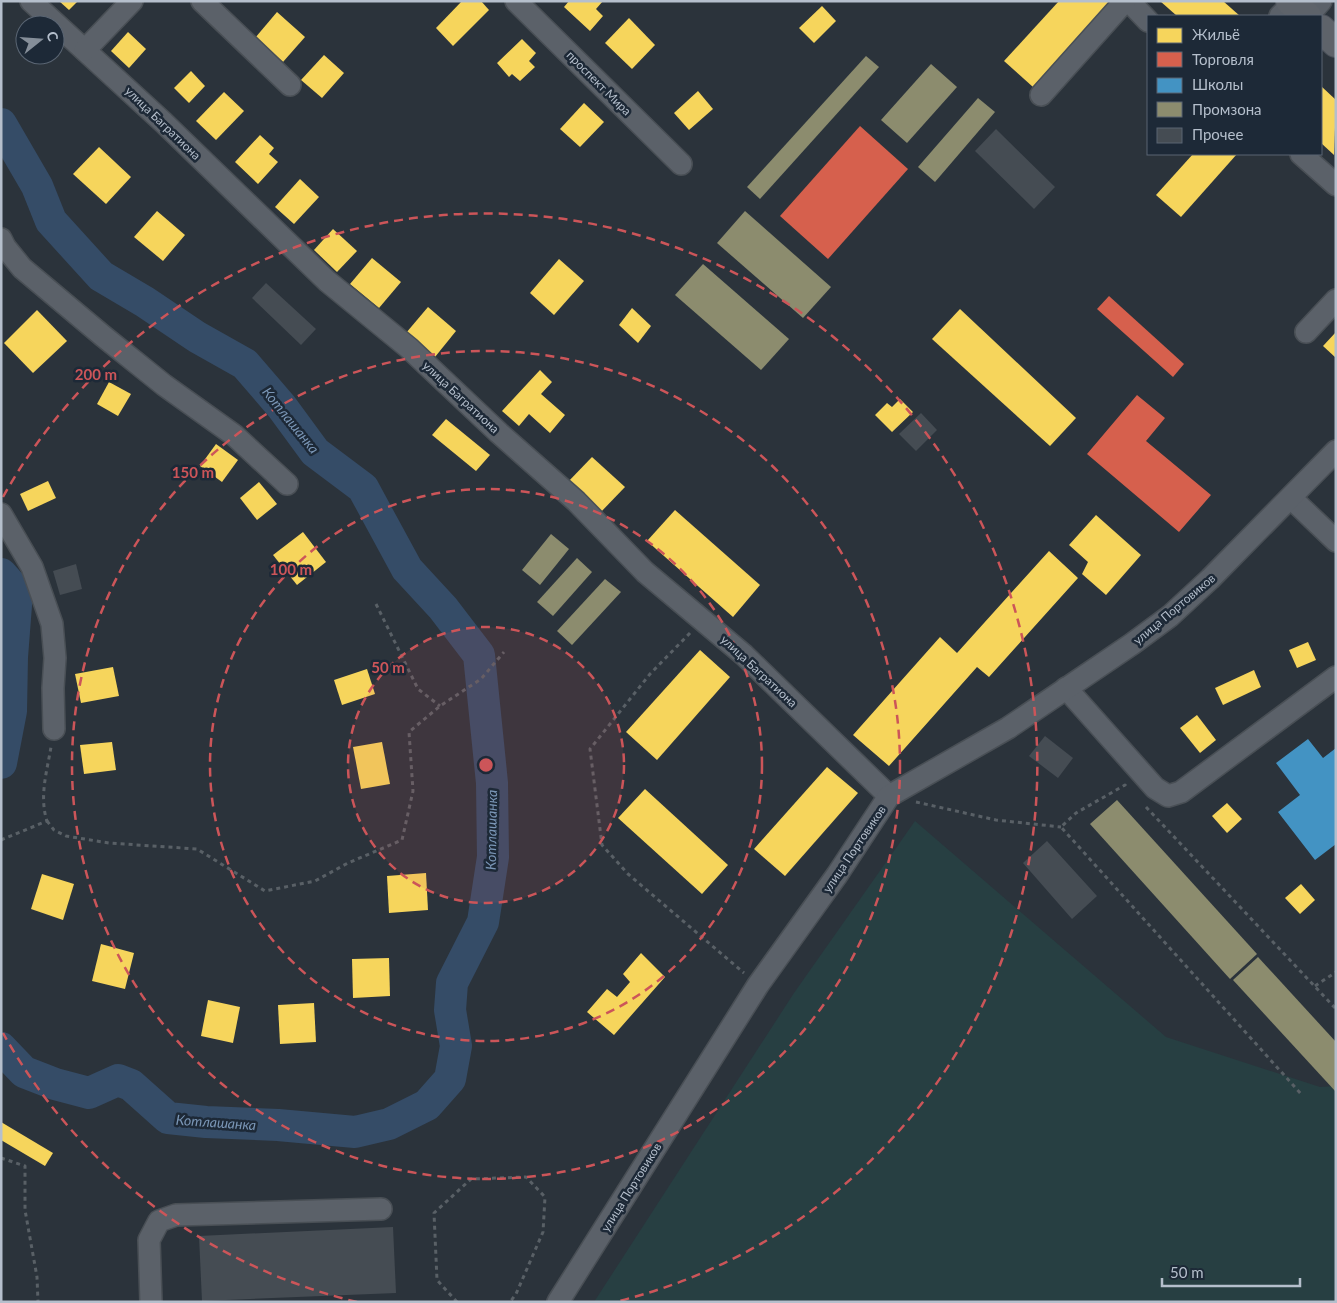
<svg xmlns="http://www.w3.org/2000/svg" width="1337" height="1303" font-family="Lato,sans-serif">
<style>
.green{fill:#273f42}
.homes{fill:#f6d55c}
.shops{fill:#d6604d}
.schools{fill:#4393c3}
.industry{fill:#8c8c6e}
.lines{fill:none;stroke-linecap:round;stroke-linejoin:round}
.river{stroke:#354c67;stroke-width:32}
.building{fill:#454c53}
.minor-casing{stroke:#494f55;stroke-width:24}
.major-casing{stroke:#494f58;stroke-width:30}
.path{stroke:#596066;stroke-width:3;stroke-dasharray:4 4;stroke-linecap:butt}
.minor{stroke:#5b6169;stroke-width:21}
.major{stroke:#5e636a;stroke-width:28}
.ring{fill:none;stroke:#cc5559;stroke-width:2.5;stroke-dasharray:9 6}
.labels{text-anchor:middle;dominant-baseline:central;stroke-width:5;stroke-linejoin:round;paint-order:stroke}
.street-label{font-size:12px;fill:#b5bfcc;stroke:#1d2937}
.water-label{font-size:14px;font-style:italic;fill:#7a96b6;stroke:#1d2937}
.centre{fill:#cc5559;stroke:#1d2937;stroke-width:2.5}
.ring-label{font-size:15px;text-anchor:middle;font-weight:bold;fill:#cc5559;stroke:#1d2937;stroke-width:5;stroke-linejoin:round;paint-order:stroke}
</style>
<rect width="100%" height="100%" fill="#2b333b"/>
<!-- green -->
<polygon class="green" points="915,821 1166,1037 1320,1087 1336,1086 1336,1302 594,1302 794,993"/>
<!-- homes -->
<g class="homes">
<polygon points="59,1 78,1 69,10"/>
<polygon points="462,1 481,1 489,10 453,46 436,28"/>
<polygon points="569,1 603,1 596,9 603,16 590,31 564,7"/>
<polygon points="1059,1 1111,1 1033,87 1004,61"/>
<polygon points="1160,1 1223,1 1240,16 1177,16"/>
<polygon points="822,6 836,21 814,43 799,28"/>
<polygon points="277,12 305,37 283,62 255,38"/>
<polygon points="629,18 655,45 632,69 605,43"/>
<polygon points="128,32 146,49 129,68 111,51"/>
<polygon points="522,39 536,53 529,61 535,67 520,81 512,74 509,77 497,63"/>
<polygon points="324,55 344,73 322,98 301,80"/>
<polygon points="191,71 205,86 189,103 174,88"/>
<polygon points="1321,86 1336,100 1334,155 1321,143"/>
<polygon points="698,91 713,109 689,130 674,113"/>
<polygon points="224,92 244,111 216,140 196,121"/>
<polygon points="584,103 604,122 580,147 560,129"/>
<polygon points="260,135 274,148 269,154 278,162 258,184 235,162"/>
<polygon points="99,147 131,177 106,204 73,174"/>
<polygon points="1193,154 1237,154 1181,217 1156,195"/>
<polygon points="300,179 319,197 294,224 275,207"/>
<polygon points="157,211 185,235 163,261 134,237"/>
<polygon points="333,229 357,251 337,272 314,250"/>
<polygon points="372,258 401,282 379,308 350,284"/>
<polygon points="559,259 584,281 554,315 530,293"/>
<polygon points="428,307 456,331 435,357 406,333"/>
<polygon points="632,308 651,326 638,343 619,325"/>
<polygon points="960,309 1076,418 1050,446 932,339"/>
<polygon points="37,310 67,341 33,373 4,343"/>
<polygon points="1336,332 1336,358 1323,346"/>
<polygon points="540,370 552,382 541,394 565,415 550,433 529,414 519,426 502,411"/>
<polygon points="109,382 131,394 118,416 97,404"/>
<polygon points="900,399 913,412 892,432 875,415 887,403 892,407"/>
<polygon points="446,419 490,455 476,471 432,435"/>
<polygon points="216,444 238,460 222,482 200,466"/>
<polygon points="592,457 625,487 599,514 566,484"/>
<polygon points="48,481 56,498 28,511 20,494"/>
<polygon points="259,482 277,504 257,520 240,498"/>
<polygon points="675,510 760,585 733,617 647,541"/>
<polygon points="1096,515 1141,555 1106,595 1082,574 1088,562 1069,545"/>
<polygon points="303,532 326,562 297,585 273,555"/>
<polygon points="1049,551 1078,578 989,677 977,667 889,766 853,735 940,637 957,653"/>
<polygon points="1308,642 1316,660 1297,668 1289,650"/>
<polygon points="700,650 730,677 657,760 626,732"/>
<polygon points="113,667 119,696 81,703 75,674"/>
<polygon points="367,669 375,694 342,705 334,680"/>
<polygon points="1254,670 1261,687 1223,705 1215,688"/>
<polygon points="1197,715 1216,740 1200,753 1180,728"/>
<polygon points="112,742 116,770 84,774 80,745"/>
<polygon points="382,742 390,784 361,789 353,747"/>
<polygon points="827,767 858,793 785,876 754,849"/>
<polygon points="645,789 728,865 702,894 618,818"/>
<polygon points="1227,803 1242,819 1227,833 1212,816"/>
<polygon points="426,873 428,910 389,913 387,876"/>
<polygon points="42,874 74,884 63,920 31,909"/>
<polygon points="1301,884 1315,900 1300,914 1285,898"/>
<polygon points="101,944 134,953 125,989 92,981"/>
<polygon points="641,953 665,977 614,1035 587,1012 607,989 617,997 630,982 623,974"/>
<polygon points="389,958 390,996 353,998 352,959"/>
<polygon points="208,1000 240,1007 233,1043 201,1036"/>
<polygon points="314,1003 316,1042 280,1044 278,1005"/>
<polygon points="1,1122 53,1153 45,1166 1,1140"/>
</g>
<!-- shops -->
<g class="shops">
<polygon points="860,126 908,169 828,259 780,216"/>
<polygon points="1109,296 1184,364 1173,377 1097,309"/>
<polygon points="1137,395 1165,418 1146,441 1211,495 1179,532 1087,454"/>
</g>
<!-- schools -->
<polygon class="schools" points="1308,739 1323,758 1336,748 1336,844 1315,860 1278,812 1300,795 1276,763"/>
<!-- industry -->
<g class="industry">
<polygon points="866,56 879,67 760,199 747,187"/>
<polygon points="931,64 957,87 907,143 881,120"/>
<polygon points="978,98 995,112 935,182 918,167"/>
<polygon points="745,211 831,287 803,318 717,243"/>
<polygon points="703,264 789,339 761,370 675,295"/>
<polygon points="551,534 569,549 540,585 522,570"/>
<polygon points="577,558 592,572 553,616 537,602"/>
<polygon points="605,579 621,592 572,645 557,631"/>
<polygon points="1117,800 1257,954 1230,979 1090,824"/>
<polygon points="1258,957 1336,1042 1336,1092 1233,980"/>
</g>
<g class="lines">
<!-- river -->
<g class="river">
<polyline points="1,124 37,186 51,221 101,276 145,302 197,337 245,364 282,407 315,452 363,488 407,569 443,608 479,655 492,783 493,857 483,922 452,983 450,1010 456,1046 450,1079 427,1105 389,1124 355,1132 278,1125 206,1122 168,1118 131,1085 118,1080 89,1093 55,1084 24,1072 1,1048"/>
<polyline points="1,574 17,592 12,657 11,711 1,763"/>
</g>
</g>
<!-- building -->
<g class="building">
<polygon points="996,129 1055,187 1034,209 975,151"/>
<polygon points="266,283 316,329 301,345 252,298"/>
<polygon points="921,413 937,430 916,451 899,434"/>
<polygon points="76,564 82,589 60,595 53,571"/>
<polygon points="1045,736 1073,758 1058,778 1029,756"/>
<polygon points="1047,841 1097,896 1072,919 1023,863"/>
<polygon points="393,1227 396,1293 202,1301 199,1236"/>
</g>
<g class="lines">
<defs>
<g id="minor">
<polyline points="31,1 163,122 327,281 409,348 499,433 576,501 645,572 744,655 889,796"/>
<polyline points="202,1 290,85"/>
<polyline points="516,1 681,164"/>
<polyline points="1129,1 1148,21"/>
<polyline points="1280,16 1293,3"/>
<polyline points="1308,16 1321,1"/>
<polyline points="85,50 132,1"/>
<polyline points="1041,95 1125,1"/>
<polyline points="1301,154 1336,185"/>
<polyline points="1,239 5,247 22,268 103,336 164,385 234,435 287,484"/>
<polyline points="1306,332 1336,300"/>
<polyline points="1291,498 1336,541"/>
<polyline points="1,514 32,567 52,624 55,658 53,688 54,729"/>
<polyline points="1066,688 1155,788 1168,796 1181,792 1336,677"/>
<polyline points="151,1302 149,1240 159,1221 176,1215 381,1209"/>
<polyline points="558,1302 758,985 837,875 889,796 1008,728 1132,644 1170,616 1210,579 1336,451"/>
</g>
<g id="major">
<polyline points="1290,1 1307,16"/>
<polyline points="1321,29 1336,43"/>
</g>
</defs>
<!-- minor casing -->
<use href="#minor" class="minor-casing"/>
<!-- major casing -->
<use href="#major" class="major-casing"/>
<!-- path -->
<g class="path">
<polyline points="376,604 418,689 440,706"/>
<polyline points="690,633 650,674 590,749 602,845 628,874 744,973"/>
<polyline points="1126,786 1125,785 1076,813 1061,827 1302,1095"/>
<polyline points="916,802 996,820 1061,827"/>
<polyline points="1146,807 1336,1009"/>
<polyline points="47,821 54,830 66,836 109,843 197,849 265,891 315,881 348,863 402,840 413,791 409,732 440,706 481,679 504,652"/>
<path d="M1 840 47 821C39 797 47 771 51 747"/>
<polyline points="1315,986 1336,972"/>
<polyline points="1,1158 25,1166 25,1210 37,1277 38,1302"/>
<polyline points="457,1302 437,1280 434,1213 471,1179 526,1177 545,1197 543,1232 516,1294 510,1302"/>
</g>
<!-- minor -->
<use href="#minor" class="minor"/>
<!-- major -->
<use href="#major" class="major"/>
</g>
<!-- distance rings -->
<circle cx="486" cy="765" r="138" fill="#cc5559" fill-opacity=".12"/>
<g class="ring">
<circle cx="486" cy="765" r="138"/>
<circle cx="486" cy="765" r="276"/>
<circle cx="486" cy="765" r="414"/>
<path d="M357 1302A552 552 0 0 1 3 1033M3 497A552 552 0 1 1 615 1302"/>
</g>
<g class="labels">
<!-- street labels -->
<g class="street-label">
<text transform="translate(599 83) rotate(45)">проспект Мира</text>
<text transform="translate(163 123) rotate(44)">улица Багратиона</text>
<text transform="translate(461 397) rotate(43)">улица Багратиона</text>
<text transform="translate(1174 609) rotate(-40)">улица Портовиков</text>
<text transform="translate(759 671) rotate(43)">улица Багратиона</text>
<text transform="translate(854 849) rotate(-56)">улица Портовиков</text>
<text transform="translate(631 1187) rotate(-58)">улица Портовиков</text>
</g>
<!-- water labels -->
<g class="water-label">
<text transform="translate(291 420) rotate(51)">Котлашанка</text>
<text transform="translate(491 830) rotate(-89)">Котлашанка</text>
<text transform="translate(216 1122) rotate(4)">Котлашанка</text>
</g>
</g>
<circle cx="486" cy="765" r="8" class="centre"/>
<g class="ring-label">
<text x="96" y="380">200 m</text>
<text x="193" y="478">150 m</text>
<text x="291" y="575">100 m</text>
<text x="388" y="673">50 m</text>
</g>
<!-- border -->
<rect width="1337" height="1303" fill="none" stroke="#b5bfcc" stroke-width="5"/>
<!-- legend -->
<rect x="1147" y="15" width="175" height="140" fill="#1d2937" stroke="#5a6573"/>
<rect x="1157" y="28" width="25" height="15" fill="#f6d55c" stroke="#5a6573"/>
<text x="1192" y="40" font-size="15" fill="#b5bfcc">Жильё</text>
<rect x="1157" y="52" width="25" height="15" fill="#d6604d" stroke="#5a6573"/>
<text x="1192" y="65" font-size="15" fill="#b5bfcc">Торговля</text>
<rect x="1157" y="78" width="25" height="15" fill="#4393c3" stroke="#5a6573"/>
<text x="1192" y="90" font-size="15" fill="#b5bfcc">Школы</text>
<rect x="1157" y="102" width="25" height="15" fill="#8c8c6e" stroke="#5a6573"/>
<text x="1192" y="115" font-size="15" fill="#b5bfcc">Промзона</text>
<rect x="1157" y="128" width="25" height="15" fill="#454c53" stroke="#5a6573"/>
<text x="1192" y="140" font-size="15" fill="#b5bfcc">Прочее</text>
<!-- north arrow -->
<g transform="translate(40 40) rotate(73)"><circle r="24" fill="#1d2937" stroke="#5a6573"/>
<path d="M0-4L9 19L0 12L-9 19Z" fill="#858e99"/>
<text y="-8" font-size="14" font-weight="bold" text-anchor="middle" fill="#b5bfcc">С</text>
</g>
<!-- scale -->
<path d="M1162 1278v8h138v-8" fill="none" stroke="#b5bfcc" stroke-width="2.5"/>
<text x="1170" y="1278" font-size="15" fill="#b5bfcc" stroke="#1d2937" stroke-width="4" paint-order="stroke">50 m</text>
</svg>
